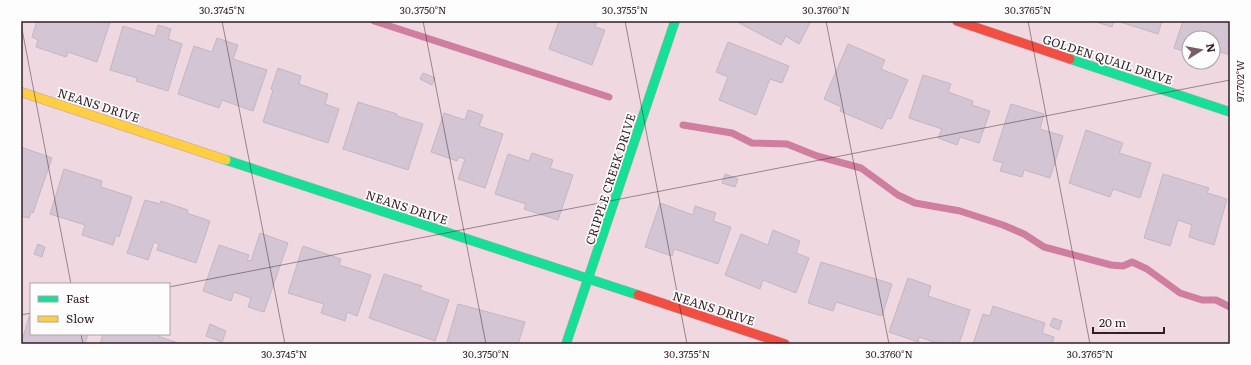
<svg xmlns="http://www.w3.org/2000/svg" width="1251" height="365" font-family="Literata,serif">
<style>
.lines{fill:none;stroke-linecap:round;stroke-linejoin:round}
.stream{stroke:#cf7ea0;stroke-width:7}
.building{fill:#d3c5d4;stroke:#c3b6c4}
.fast-casing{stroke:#baa3ab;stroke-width:10}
.slow-casing{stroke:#baa3ab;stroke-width:10}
.jam-casing{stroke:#baa3ab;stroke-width:10}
.fast{stroke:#16e098;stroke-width:9}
.slow{stroke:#ffcf43;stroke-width:9}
.jam{stroke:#f24e42;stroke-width:9}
.ticks{fill:none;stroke:#351d26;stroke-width:1;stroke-opacity:0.45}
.labels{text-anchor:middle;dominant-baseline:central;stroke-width:3.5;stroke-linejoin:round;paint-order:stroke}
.street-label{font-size:12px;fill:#351d26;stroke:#fdfdfd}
.neatline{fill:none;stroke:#351d26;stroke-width:1.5}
.ticks-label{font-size:10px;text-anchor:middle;fill:#351d26}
</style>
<rect width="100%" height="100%" fill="#efd8e0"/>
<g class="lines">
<!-- stream -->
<g class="stream">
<polyline points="374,21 609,97"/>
<polyline points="683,125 732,133 752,143 787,144 817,156 861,168 898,195 915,203 960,211 1003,225 1024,234 1044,247 1111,265 1123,266 1132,262 1147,269 1180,293 1202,300 1216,300 1230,307"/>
</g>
</g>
<!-- building -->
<g class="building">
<polygon points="37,21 106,21 110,22 97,62 68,52 66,57 36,47 38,40 32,37"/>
<polygon points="559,21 597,21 595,27 605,30 592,65 549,49"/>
<polygon points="740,21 811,21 799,44 786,36 781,45 739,23"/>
<polygon points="1093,21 1114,21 1112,27"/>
<polygon points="1117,21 1162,21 1158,34"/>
<polygon points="1183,21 1230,21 1230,55 1214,50 1213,54 1213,38 1189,38 1189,53 1174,48"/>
<polygon points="158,25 171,29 168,39 182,44 168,91 136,81 137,78 110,70 123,26 155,36"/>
<polygon points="217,38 238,45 233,59 267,70 253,111 222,100 219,108 178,94 194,46 212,52"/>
<polygon points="728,42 789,66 782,83 770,79 756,115 719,100 728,77 716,72"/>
<polygon points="848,44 885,60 881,69 908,80 891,119 887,118 882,129 840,111 841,107 824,99"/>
<polygon points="278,68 301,76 299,84 328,94 325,104 339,109 328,143 263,122 273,90 271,89"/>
<polygon points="423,73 435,78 432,85 420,79"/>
<polygon points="923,75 951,84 948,92 973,101 972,105 990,111 979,143 960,137 957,145 938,138 942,129 909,118"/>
<polygon points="358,102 397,114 397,116 423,124 408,170 343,149"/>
<polygon points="1011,104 1044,114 1040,129 1063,136 1050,178 1024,170 1022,177 1000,171 1003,163 993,160"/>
<polygon points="468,110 483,115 479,126 503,134 485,188 458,179 465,159 459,157 457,161 431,152 444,113 465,120"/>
<polygon points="1086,130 1123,143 1119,153 1151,163 1140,198 1113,189 1110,197 1069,183"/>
<polygon points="21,147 52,158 33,213 31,212 29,218 21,216"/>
<polygon points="532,153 553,160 550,168 573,175 558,220 524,209 526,204 495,194 508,154 529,161"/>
<polygon points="64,169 102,181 101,187 132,197 119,237 116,235 113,245 82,235 85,225 50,214"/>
<polygon points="725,174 738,179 735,187 722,183"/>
<polygon points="1163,174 1209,188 1207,193 1227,199 1214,245 1189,237 1192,225 1178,220 1170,246 1144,238"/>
<polygon points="145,200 160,204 161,201 188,210 187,213 210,221 196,263 157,250 159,244 154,242 148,260 127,253"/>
<polygon points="660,203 693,215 695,206 716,213 713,221 731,227 718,264 674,249 672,256 645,247"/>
<polygon points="773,230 800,241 796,253 809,258 796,293 763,280 760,289 725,275 741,234 768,245"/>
<polygon points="260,233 288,243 264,312 248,307 251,298 234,292 231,301 203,291 219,245 249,255 247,260 251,261"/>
<polygon points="38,244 45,247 42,257 34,254"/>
<polygon points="303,246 341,259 339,265 371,275 357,316 347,312 345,321 321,313 324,304 288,293"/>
<polygon points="821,262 892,284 882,316 836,302 833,311 808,303"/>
<polygon points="384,274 422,286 420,290 449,300 435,341 369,318"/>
<polygon points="908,278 931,286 928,296 970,310 959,344 940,344 919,337 918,342 889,332"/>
<polygon points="458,304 525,322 518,344 454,344 447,342"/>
<polygon points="993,306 1045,323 1042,333 1054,337 1052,344 973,344 983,314 990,316"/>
<polygon points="31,310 31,334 88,334 85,344 21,344"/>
<polygon points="1053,318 1062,321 1059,330 1050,326"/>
<polygon points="210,324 226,331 222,342 206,336"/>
<polygon points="103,334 159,334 158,336 178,343 100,344"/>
</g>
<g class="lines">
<defs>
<g id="fast">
<polyline points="1070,59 1230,112"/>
<polyline points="226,160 638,295"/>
<polyline points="566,344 675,21"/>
</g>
<polyline id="slow" points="21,92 226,160"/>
<g id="jam">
<polyline points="957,21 1070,59"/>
<polyline points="638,295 785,344"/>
</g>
</defs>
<!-- fast casing -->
<use href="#fast" class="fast-casing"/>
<!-- slow casing -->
<use href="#slow" class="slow-casing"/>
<!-- jam casing -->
<use href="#jam" class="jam-casing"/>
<!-- fast -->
<use href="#fast" class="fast"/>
<!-- slow -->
<use href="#slow" class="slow"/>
<!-- jam -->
<use href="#jam" class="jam"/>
</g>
<!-- ticks -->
<path class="ticks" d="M222 21 285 344M423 21 486 344M625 21 687 344M826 21 889 344M1028 21 1090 344M1229 21 1230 26M21 24 71 284M169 287 1230 80M21 315 31 313M81 334 83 344"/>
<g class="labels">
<!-- street labels -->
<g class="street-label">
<text transform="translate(1108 59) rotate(18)">GOLDEN QUAIL DRIVE</text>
<text transform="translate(99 105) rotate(18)">NEANS DRIVE</text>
<text transform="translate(610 179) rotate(-72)">CRIPPLE CREEK DRIVE</text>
<text transform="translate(407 207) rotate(18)">NEANS DRIVE</text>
<text transform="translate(714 308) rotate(18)">NEANS DRIVE</text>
</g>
</g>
<!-- border -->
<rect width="1251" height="365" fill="none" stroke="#fdfdfd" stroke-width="44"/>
<!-- legend -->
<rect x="30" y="283" width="140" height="52" fill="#fdfdfd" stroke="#ada3a7"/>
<rect x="38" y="296" width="20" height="6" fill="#16e098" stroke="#ada3a7"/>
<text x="66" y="303" font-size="12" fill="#351d26">Fast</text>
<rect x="38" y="316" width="20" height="6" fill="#ffcf43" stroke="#ada3a7"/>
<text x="66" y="323" font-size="12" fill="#351d26">Slow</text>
<!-- north arrow -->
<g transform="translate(1201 50) rotate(79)"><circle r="19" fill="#fdfdfd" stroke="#ada3a7"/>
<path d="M0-3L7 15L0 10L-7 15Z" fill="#765e67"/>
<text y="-6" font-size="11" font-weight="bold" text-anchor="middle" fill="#351d26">N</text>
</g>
<!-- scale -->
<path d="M1093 327v6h71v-6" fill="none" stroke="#351d26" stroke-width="2"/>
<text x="1099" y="327" font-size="12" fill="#351d26" stroke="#fdfdfd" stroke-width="3" paint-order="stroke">20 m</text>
<rect x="22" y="22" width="1207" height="321" class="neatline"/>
<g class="ticks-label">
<text x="222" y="14">30.3745°N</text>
<text x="423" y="14">30.3750°N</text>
<text x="625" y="14">30.3755°N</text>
<text x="826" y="14">30.3760°N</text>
<text x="1028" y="14">30.3765°N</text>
<text transform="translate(1240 81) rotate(-90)" y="4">97.702°W</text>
<text x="284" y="358">30.3745°N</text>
<text x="486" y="358">30.3750°N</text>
<text x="687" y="358">30.3755°N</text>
<text x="889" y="358">30.3760°N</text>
<text x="1090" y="358">30.3765°N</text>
</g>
</svg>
